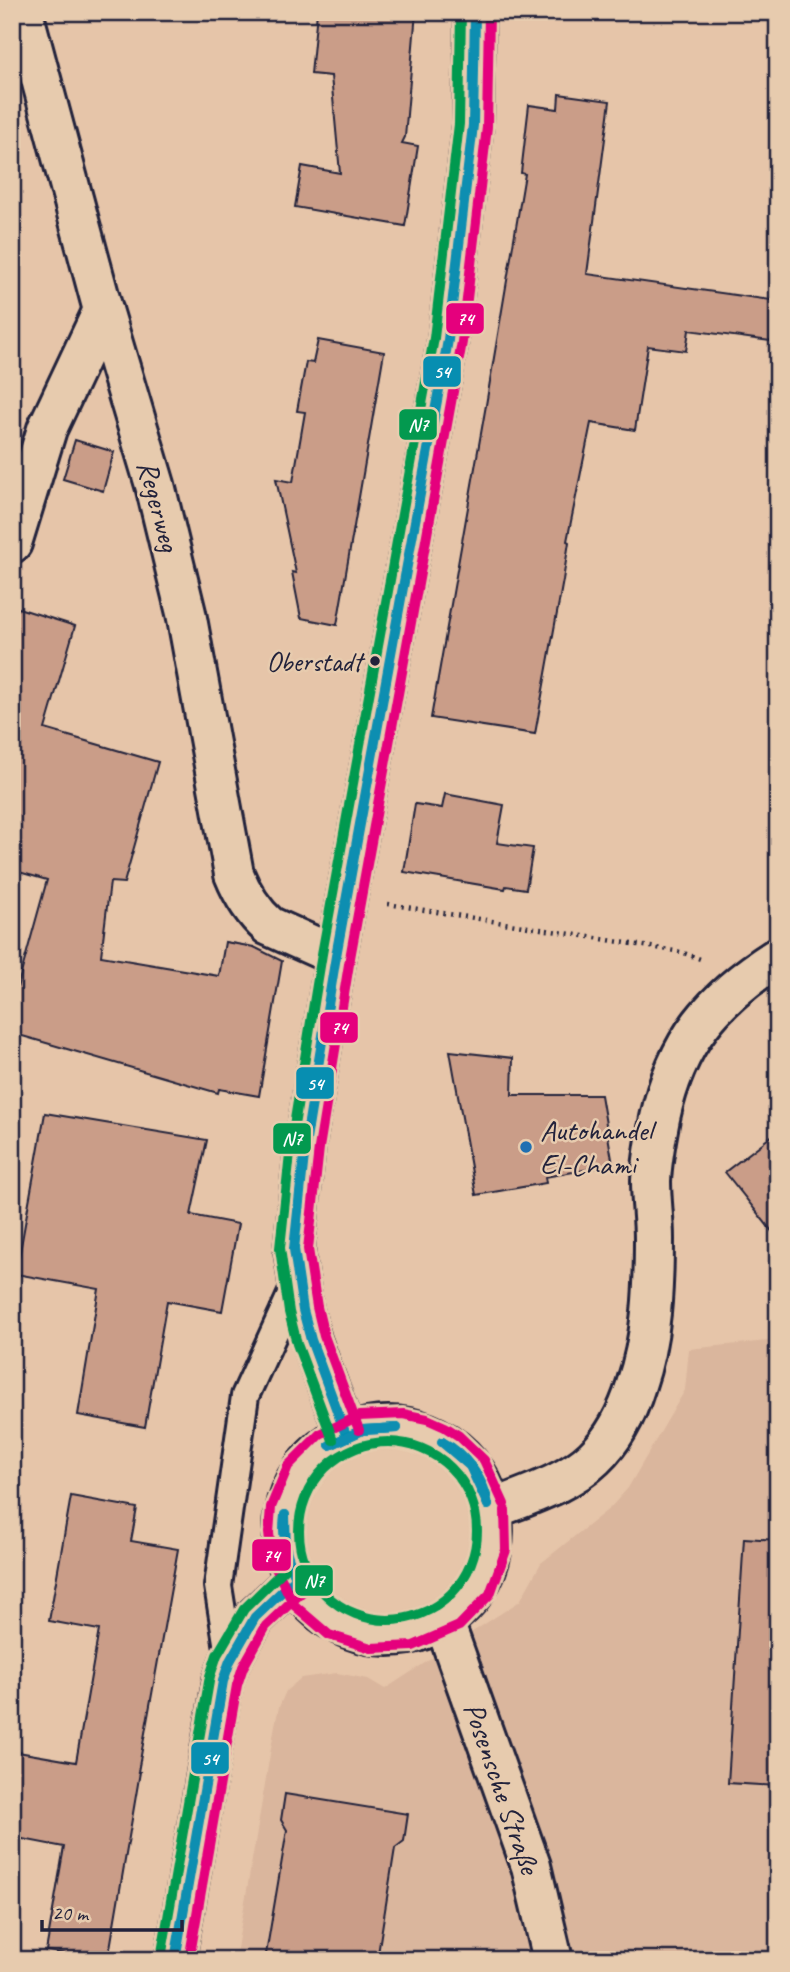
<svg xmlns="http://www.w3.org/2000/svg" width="790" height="1972" font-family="Caveat,sans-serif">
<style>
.built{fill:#dab69d}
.building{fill:#ca9d88;stroke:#22223b;stroke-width:2}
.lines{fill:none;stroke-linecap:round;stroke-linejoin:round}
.service-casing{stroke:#22223b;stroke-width:32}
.minor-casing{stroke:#22223b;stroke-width:44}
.secondary-casing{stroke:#22223b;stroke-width:44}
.path{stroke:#22223b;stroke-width:4.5;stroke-dasharray:2 5;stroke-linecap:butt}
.service{stroke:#e7cbae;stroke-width:26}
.minor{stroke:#e7cbae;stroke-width:38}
.secondary{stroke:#e7cbae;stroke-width:38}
.bus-1-casing{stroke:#e7cbae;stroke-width:16}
.bus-2-casing{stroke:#e7cbae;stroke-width:16}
.bus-3-casing{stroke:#e7cbae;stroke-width:16}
.bus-1{stroke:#078eb1;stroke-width:10}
.bus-2{stroke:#e5007d;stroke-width:10}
.bus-3{stroke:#03994f;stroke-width:10}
.bus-dot{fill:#22223b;stroke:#e7cbae;stroke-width:2.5}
.poi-dot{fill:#1f6fb2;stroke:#e7cbae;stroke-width:2.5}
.labels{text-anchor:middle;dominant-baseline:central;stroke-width:5;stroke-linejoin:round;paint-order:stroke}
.bus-label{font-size:28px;fill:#22223b;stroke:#e7cbae;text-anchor:end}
.street-label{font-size:30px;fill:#22223b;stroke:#e7cbae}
.poi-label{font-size:30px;fill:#22223b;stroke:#e7cbae;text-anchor:start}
.line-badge{stroke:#e7cbae;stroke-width:2.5}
.badge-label{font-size:19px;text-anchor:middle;font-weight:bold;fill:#fff}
</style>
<rect width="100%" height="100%" fill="#e6c5a9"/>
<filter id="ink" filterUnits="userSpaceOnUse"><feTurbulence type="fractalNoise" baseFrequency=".0143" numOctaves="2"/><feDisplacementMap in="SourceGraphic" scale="14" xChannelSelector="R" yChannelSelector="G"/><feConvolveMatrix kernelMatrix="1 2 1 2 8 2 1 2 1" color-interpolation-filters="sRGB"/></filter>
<g filter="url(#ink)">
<!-- built -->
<polygon class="built" points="778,1340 778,1960 235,1960 275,1725 279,1707 286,1691 301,1678 337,1673 368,1679 385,1689 520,1601 541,1563 610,1508 628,1488 685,1390 689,1349"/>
<!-- building -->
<g class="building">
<polygon points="317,12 416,12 405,137 402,143 418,146 405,226 295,207 302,166 340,173 331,76 311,74"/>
<polygon points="559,94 610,101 587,274 778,301 778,342 689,330 686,351 648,346 635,430 591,423 567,541 569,542 563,580 535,734 431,718 486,405 525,174 521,173 529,105 558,109"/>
<polygon points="318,340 384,352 337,625 301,618 292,572 296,573 276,479 293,482 305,412 297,411 306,362 313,363"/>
<polygon points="75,440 114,452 103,491 63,479"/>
<polygon points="12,606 75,626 45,729 158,762 124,883 110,882 101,956 219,976 225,942 254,947 282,961 259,1096 219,1089 218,1093 12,1033 12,1006 47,880 12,870"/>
<polygon points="445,794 504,805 497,843 533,848 526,889 506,886 505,889 404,872 415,804 442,808"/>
<polygon points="450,1051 513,1058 512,1095 601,1095 613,1165 545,1177 546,1183 476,1195"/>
<polygon points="45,1113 207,1140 191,1215 238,1224 222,1311 167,1301 145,1427 78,1415 99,1289 16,1274"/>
<polygon points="778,1131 778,1239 725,1172"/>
<polygon points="71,1496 137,1508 131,1541 178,1549 138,1772 140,1772 108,1960 46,1951 64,1847 12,1837 12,1751 76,1762 99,1630 49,1621"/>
<polygon points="744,1538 778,1540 778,1786 728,1783"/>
<polygon points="285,1794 408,1814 404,1841 395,1848 377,1960 265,1960 287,1830 281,1820"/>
</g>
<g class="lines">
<defs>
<polyline id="service" points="230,1661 218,1586 245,1396 298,1280"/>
<g id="minor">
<path d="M23 12 103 310 155 485 186 613 234 874C242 894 252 911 269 926L336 956"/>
<polyline points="12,543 47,429 103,310"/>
<path d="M491 1510C525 1496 567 1484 594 1458 614 1439 628 1411 636 1385 652 1339 654 1287 654 1239 654 1219 651 1200 651 1181 652 1159 656 1139 660 1118 676 1042 713 998 778 957"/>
<polyline points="443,1619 531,1866 553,1960"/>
</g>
<g id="secondary">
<circle cx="388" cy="1531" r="105"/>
<polyline points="346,1435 311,1340 303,1310 294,1249 305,1146 336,956 448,340 473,125 475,12"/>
<polyline points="175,1960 223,1681 230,1661 255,1617 295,1579"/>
</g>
</defs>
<!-- service casing -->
<use href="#service" class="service-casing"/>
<!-- minor casing -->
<use href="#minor" class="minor-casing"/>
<!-- secondary casing -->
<use href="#secondary" class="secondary-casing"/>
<!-- path -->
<polyline class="path" points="388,904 681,952 703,960"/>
<!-- service -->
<use href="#service" class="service"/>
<!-- minor -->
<use href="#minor" class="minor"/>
<!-- secondary -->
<use href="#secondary" class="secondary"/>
<defs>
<g id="bus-1">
<polyline points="346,1435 311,1340 303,1310 294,1249 305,1146 336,956 448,340 473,125 475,12"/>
<path d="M442 1442C464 1453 485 1480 488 1505"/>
<polyline points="442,1442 470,1466 488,1505"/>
<polyline points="330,1445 362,1430 397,1428"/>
<polyline points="330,1445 363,1430 397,1428"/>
<polyline points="285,1515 286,1554 302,1590"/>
<path d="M285 1515C281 1547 289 1562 302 1590"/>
<polyline points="175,1960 223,1681 230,1661 255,1617 295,1579"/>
</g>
<g id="bus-2">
<polyline points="359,1430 324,1336 317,1307 308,1249 319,1148 350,958 462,342 487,127 489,12"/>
<polyline points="504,1504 484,1460 459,1436 445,1427 427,1419 403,1414 359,1416 320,1434 288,1466 271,1507 269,1533 272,1560 294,1605 329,1635 371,1648 413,1646 459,1626 490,1594 506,1550 505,1510"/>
<polyline points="189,1960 237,1685 243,1667 266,1626 305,1589"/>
</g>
<g id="bus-3">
<polyline points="333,1440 297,1344 289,1312 280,1248 291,1144 322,954 434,338 459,124 461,12"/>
<circle cx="388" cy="1531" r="89"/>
<polyline points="161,1958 210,1676 217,1655 244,1609 285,1569"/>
</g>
</defs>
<!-- bus-1 casing -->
<use href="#bus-1" class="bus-1-casing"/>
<!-- bus-2 casing -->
<use href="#bus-2" class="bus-2-casing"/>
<!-- bus-3 casing -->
<use href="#bus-3" class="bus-3-casing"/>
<!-- bus-1 -->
<use href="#bus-1" class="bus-1"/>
<!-- bus-2 -->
<use href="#bus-2" class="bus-2"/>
<!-- bus-3 -->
<use href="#bus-3" class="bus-3"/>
</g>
</g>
<!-- markers -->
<circle class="bus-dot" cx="375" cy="661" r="6"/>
<circle class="poi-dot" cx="526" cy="1147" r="7"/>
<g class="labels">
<!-- bus labels -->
<g class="bus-label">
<text x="362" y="661">Oberstadt</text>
</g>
<!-- street labels -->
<g class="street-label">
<text transform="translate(159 506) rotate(75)">Regerweg</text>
<text transform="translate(502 1788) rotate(71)">Posensche Straße</text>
</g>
<!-- poi labels -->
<g class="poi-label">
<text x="540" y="1130">Autohandel<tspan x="540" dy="34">El-Chami</tspan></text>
</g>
</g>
<g class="line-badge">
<rect x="445" y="302" width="40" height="33" rx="7" fill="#e5007d"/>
<rect x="422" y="355" width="40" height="33" rx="7" fill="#078eb1"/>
<rect x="398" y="408" width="40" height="33" rx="7" fill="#03994f"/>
<rect x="319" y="1011" width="40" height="33" rx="7" fill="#e5007d"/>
<rect x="295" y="1066" width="40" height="34" rx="7" fill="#078eb1"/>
<rect x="272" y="1122" width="40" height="33" rx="7" fill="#03994f"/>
<rect x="251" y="1538" width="41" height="34" rx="7" fill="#e5007d"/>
<rect x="294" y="1564" width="40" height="33" rx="7" fill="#03994f"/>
<rect x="190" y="1741" width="40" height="34" rx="7" fill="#078eb1"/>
</g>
<g class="badge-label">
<text x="465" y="325">74</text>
<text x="442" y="378">54</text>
<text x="418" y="431">N7</text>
<text x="339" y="1034">74</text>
<text x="315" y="1090">54</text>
<text x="292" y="1145">N7</text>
<text x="271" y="1562">74</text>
<text x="314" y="1587">N7</text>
<text x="210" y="1765">54</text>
</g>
<!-- margin -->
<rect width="790" height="1972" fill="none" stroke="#e7cbae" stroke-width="42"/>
<rect x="21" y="21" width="748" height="1930" fill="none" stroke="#22223b" stroke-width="2.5" filter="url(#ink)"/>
<!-- scale -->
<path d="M42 1920v10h140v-10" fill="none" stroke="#22223b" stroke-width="3.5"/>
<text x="52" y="1920" font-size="21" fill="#22223b" stroke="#e7cbae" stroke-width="5" paint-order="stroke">20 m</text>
</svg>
